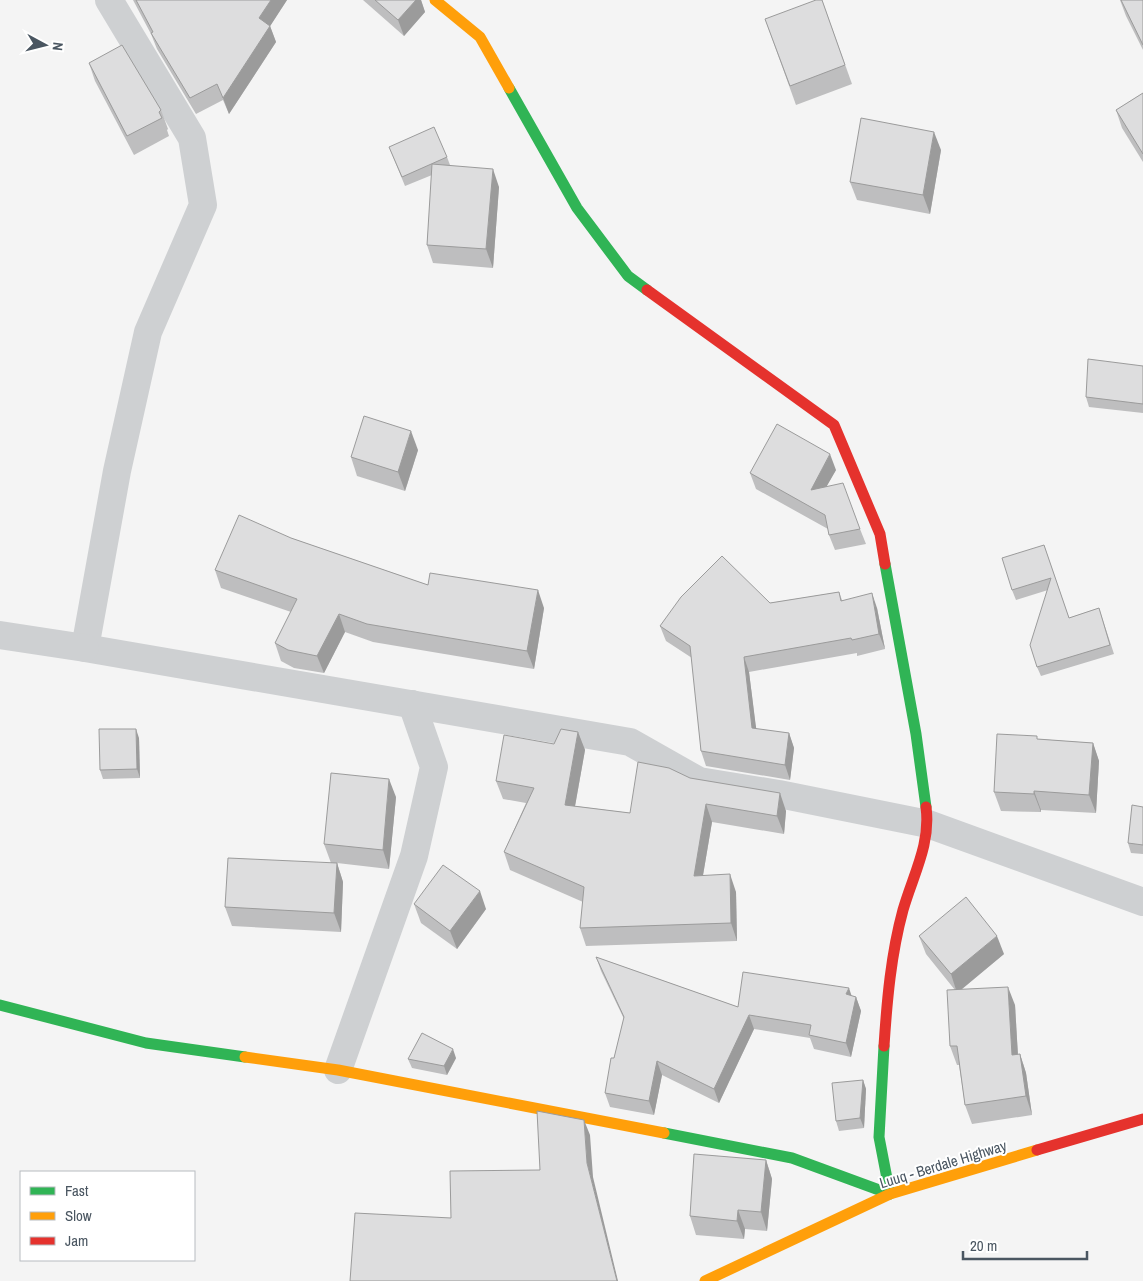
<svg xmlns="http://www.w3.org/2000/svg" width="1143" height="1281" font-family="'Archivo Narrow',sans-serif">
<style>
.lines{fill:none;stroke-linecap:round;stroke-linejoin:round}
.street{stroke:#ced0d2;stroke-width:28}
.fast{stroke:#30b455;stroke-width:11}
.slow{stroke:#ff9f0a;stroke-width:11}
.jam{stroke:#e5322d;stroke-width:11}
.wall{fill:#bebebf}
.shaded-wall{fill:#9b9b9b}
.building{fill:#ddddde;stroke:#9b9b9b}
.labels{text-anchor:middle;dominant-baseline:central;stroke-width:4;stroke-linejoin:round;paint-order:stroke}
.street-label{font-size:15px;fill:#4a5661;stroke:#fff}
</style>
<rect width="100%" height="100%" fill="#f4f4f4"/>
<g class="lines">
<!-- street -->
<g class="street">
<polyline points="109,0 192,138 203,205 148,332 117,471 85,648 630,742 699,781 779,794 928,824 1143,902"/>
<polyline points="0,635 85,648"/>
<polyline points="338,1070 414,856 434,767 412,704"/>
</g>
<!-- fast -->
<g class="fast">
<polyline points="509,88 577,208 628,276 647,290"/>
<polyline points="885,564 916,734 926,807"/>
<polyline points="0,1005 146,1043 245,1057"/>
<polyline points="664,1133 792,1158 890,1194 879,1137 884,1046"/>
</g>
<!-- slow -->
<g class="slow">
<polyline points="435,0 480,37 509,88"/>
<polyline points="245,1057 338,1070 664,1133"/>
<polyline points="705,1281 890,1194 1037,1150"/>
</g>
<!-- jam -->
<g class="jam">
<polyline points="647,290 834,425 880,534 885,564"/>
<path d="M884 1046C887 1000 891 954 903 910 913 875 931 844 926 807"/>
<polyline points="1037,1150 1143,1119"/>
</g>
</g>
<!-- wall -->
<g class="wall">
<polygon points="133,0 287,0 270,26 276,42 229,114 223,100 196,114 157,49 151,34"/>
<polygon points="363,0 421,0 425,12 404,36"/>
<polygon points="822,0 852,84 796,105 765,19"/>
<polygon points="1120,0 1143,0 1143,50 1126,16"/>
<polygon points="89,63 161,110 168,129 167,130 169,136 134,155 95,81"/>
<polygon points="1143,93 1143,162 1122,128 1116,110"/>
<polygon points="389,147 447,157 450,165 499,187 493,268 433,263 427,245 432,175 405,186"/>
<polygon points="941,150 930,214 857,200 850,182"/>
<polygon points="1143,366 1143,413 1089,407 1086,397"/>
<polygon points="418,450 405,491 357,476 351,457"/>
<polygon points="836,470 826,487 860,529 866,544 835,550 829,535 828,529 756,489 750,473"/>
<polygon points="291,538 428,585 544,608 534,669 373,642 345,632 324,673 294,668 281,661 275,643 291,612 221,588 215,570"/>
<polygon points="1044,545 1069,618 1099,608 1114,654 1041,676 1037,667 1048,590 1016,600 1012,590"/>
<polygon points="839,592 842,600 877,608 885,649 857,656 857,653 749,672 756,729 789,733 794,748 790,780 706,766 701,751 692,658 666,641 660,626 770,603"/>
<polygon points="578,732 585,750 575,806 630,813 690,778 786,811 784,834 712,822 703,875 736,892 737,941 586,946 580,928 583,902 510,870 504,852 526,803 503,799 496,781 554,744"/>
<polygon points="139,738 140,778 103,779 100,770"/>
<polygon points="1038,739 1093,743 1099,761 1096,813 1041,810 1041,812 1001,811 994,792"/>
<polygon points="396,797 389,869 337,863 343,882 341,932 232,926 225,907 331,863 324,844"/>
<polygon points="1143,807 1143,854 1131,853 1128,843"/>
<polygon points="414,904 486,909 457,949 421,923"/>
<polygon points="919,936 1004,954 961,990 1015,1005 1018,1055 1020,1054 1026,1073 1032,1115 972,1124 965,1105 959,1065 957,1065 950,1046 955,990 926,954"/>
<polygon points="596,957 738,1007 852,996 856,997 861,1011 851,1057 814,1049 810,1038 754,1029 719,1103 662,1075 654,1115 610,1107 605,1093 624,1019 601,971"/>
<polygon points="456,1058 447,1075 412,1068 408,1059"/>
<polygon points="863,1080 866,1089 864,1128 839,1131 836,1121"/>
<polygon points="766,1160 772,1179 767,1231 745,1229 744,1239 696,1235 690,1216"/>
</g>
<!-- shaded-wall -->
<g class="shaded-wall">
<polygon points="271,0 287,0 265,34 259,18"/>
<polygon points="416,0 421,0 425,12 404,36 398,20"/>
<polygon points="270,26 276,42 229,114 223,98"/>
<polygon points="934,132 941,150 930,214 923,195"/>
<polygon points="493,169 499,187 493,268 486,249"/>
<polygon points="411,431 418,450 405,491 398,472"/>
<polygon points="830,454 836,470 816,505 811,490"/>
<polygon points="538,590 544,608 534,669 527,651"/>
<polygon points="872,593 877,608 885,649 879,634"/>
<polygon points="339,614 345,632 324,673 317,656"/>
<polygon points="744,657 749,672 758,743 752,728"/>
<polygon points="136,729 139,738 140,778 137,769"/>
<polygon points="578,732 585,750 572,823 565,805"/>
<polygon points="789,733 794,748 790,780 785,765"/>
<polygon points="1093,743 1099,761 1096,813 1089,795"/>
<polygon points="389,779 396,797 389,869 383,850"/>
<polygon points="1034,791 1041,810 1041,812 1034,794"/>
<polygon points="780,793 786,811 784,834 777,816"/>
<polygon points="706,804 712,822 700,893 694,876"/>
<polygon points="337,863 343,882 341,932 334,913"/>
<polygon points="730,874 736,892 737,941 731,923"/>
<polygon points="480,891 486,909 457,949 450,931"/>
<polygon points="997,936 1004,954 957,993 951,974"/>
<polygon points="1008,987 1015,1005 1019,1074 1012,1055"/>
<polygon points="849,988 854,1003 846,994"/>
<polygon points="856,997 861,1011 851,1057 846,1043"/>
<polygon points="749,1015 754,1029 719,1103 714,1089"/>
<polygon points="453,1049 456,1058 447,1075 444,1066"/>
<polygon points="1020,1054 1026,1073 1032,1115 1026,1096"/>
<polygon points="657,1061 662,1075 654,1115 649,1101"/>
<polygon points="863,1080 866,1089 864,1128 860,1118"/>
<polygon points="584,1120 590,1135 593,1177 618,1281 617,1281 587,1163"/>
<polygon points="766,1160 772,1179 767,1231 761,1212"/>
<polygon points="738,1210 745,1229 744,1239 737,1221"/>
</g>
<!-- building -->
<g class="building">
<polygon points="136,0 271,0 259,18 270,26 223,98 217,84 190,98 151,33 153,32"/>
<polygon points="375,0 416,0 398,20"/>
<polygon points="816,0 822,0 845,65 790,86 765,19"/>
<polygon points="1121,0 1143,0 1143,45"/>
<polygon points="122,45 161,110 159,112 162,118 127,136 89,63"/>
<polygon points="1143,93 1143,154 1116,110"/>
<polygon points="861,118 934,132 923,195 850,182"/>
<polygon points="434,127 447,157 402,177 389,147"/>
<polygon points="432,164 493,169 486,249 427,245"/>
<polygon points="1088,359 1143,366 1143,404 1086,397"/>
<polygon points="364,416 411,431 398,472 351,457"/>
<polygon points="777,424 830,454 811,490 843,483 860,529 829,535 825,515 750,473"/>
<polygon points="239,515 291,538 428,585 430,573 538,590 527,651 367,624 339,614 317,656 288,650 275,643 297,599 215,570"/>
<polygon points="1044,545 1069,618 1099,608 1110,645 1037,667 1030,645 1051,578 1012,590 1002,558"/>
<polygon points="722,556 770,603 839,592 841,601 872,593 879,634 852,640 851,638 744,657 752,728 789,733 785,765 701,751 690,646 660,626 681,597"/>
<polygon points="99,729 136,729 137,769 100,770"/>
<polygon points="561,729 578,732 565,805 630,813 638,762 669,768 690,778 780,793 777,816 706,804 694,876 730,874 731,923 580,928 584,887 504,852 534,788 496,781 504,735 554,744"/>
<polygon points="997,734 1037,736 1037,739 1093,743 1089,795 1034,791 1034,794 994,792"/>
<polygon points="331,773 389,779 383,850 324,844"/>
<polygon points="1132,805 1143,807 1143,845 1128,843"/>
<polygon points="228,858 337,863 334,913 225,907"/>
<polygon points="443,865 480,891 450,931 414,904"/>
<polygon points="966,897 997,936 951,974 919,936"/>
<polygon points="596,957 738,1007 743,972 849,988 846,994 856,997 846,1043 809,1035 811,1025 749,1015 714,1089 657,1061 649,1101 605,1093 611,1058 614,1058 624,1017"/>
<polygon points="1008,987 1012,1055 1020,1054 1026,1096 965,1105 957,1046 950,1046 947,990"/>
<polygon points="422,1033 453,1049 444,1066 408,1059"/>
<polygon points="863,1080 860,1118 836,1121 832,1083"/>
<polygon points="537,1111 584,1120 587,1163 617,1281 350,1281 355,1213 451,1218 450,1171 540,1170"/>
<polygon points="694,1154 766,1160 761,1212 738,1210 737,1221 690,1216"/>
</g>
<g class="labels">
<!-- street labels -->
<g class="street-label">
<text transform="translate(943 1164) rotate(-17)">Luuq - Berdale Highway</text>
</g>
</g>
<!-- legend -->
<rect x="20" y="1171" width="175" height="90" fill="#ffffff" stroke="#b7bbc0"/>
<rect x="30" y="1187" width="25" height="8" fill="#30b455" stroke="#b7bbc0"/>
<text x="65" y="1196" font-size="15" fill="#4a5661">Fast</text>
<rect x="30" y="1212" width="25" height="8" fill="#ff9f0a" stroke="#b7bbc0"/>
<text x="65" y="1221" font-size="15" fill="#4a5661">Slow</text>
<rect x="30" y="1237" width="25" height="8" fill="#e5322d" stroke="#b7bbc0"/>
<text x="65" y="1246" font-size="15" fill="#4a5661">Jam</text>
<!-- north arrow -->
<g transform="translate(45 45) rotate(97)" stroke="#ffffff" stroke-width="4" paint-order="stroke">
<path d="M0-4L9 19L0 12L-9 19Z" fill="#4a5661"/>
<text y="-8" font-size="14" font-weight="bold" text-anchor="middle" fill="#4a5661">N</text>
</g>
<!-- scale -->
<path d="M963 1251v8h124v-8" fill="none" stroke="#4a5661" stroke-width="2.5"/>
<text x="970" y="1251" font-size="15" fill="#4a5661" stroke="#ffffff" stroke-width="4" paint-order="stroke">20 m</text>
</svg>
